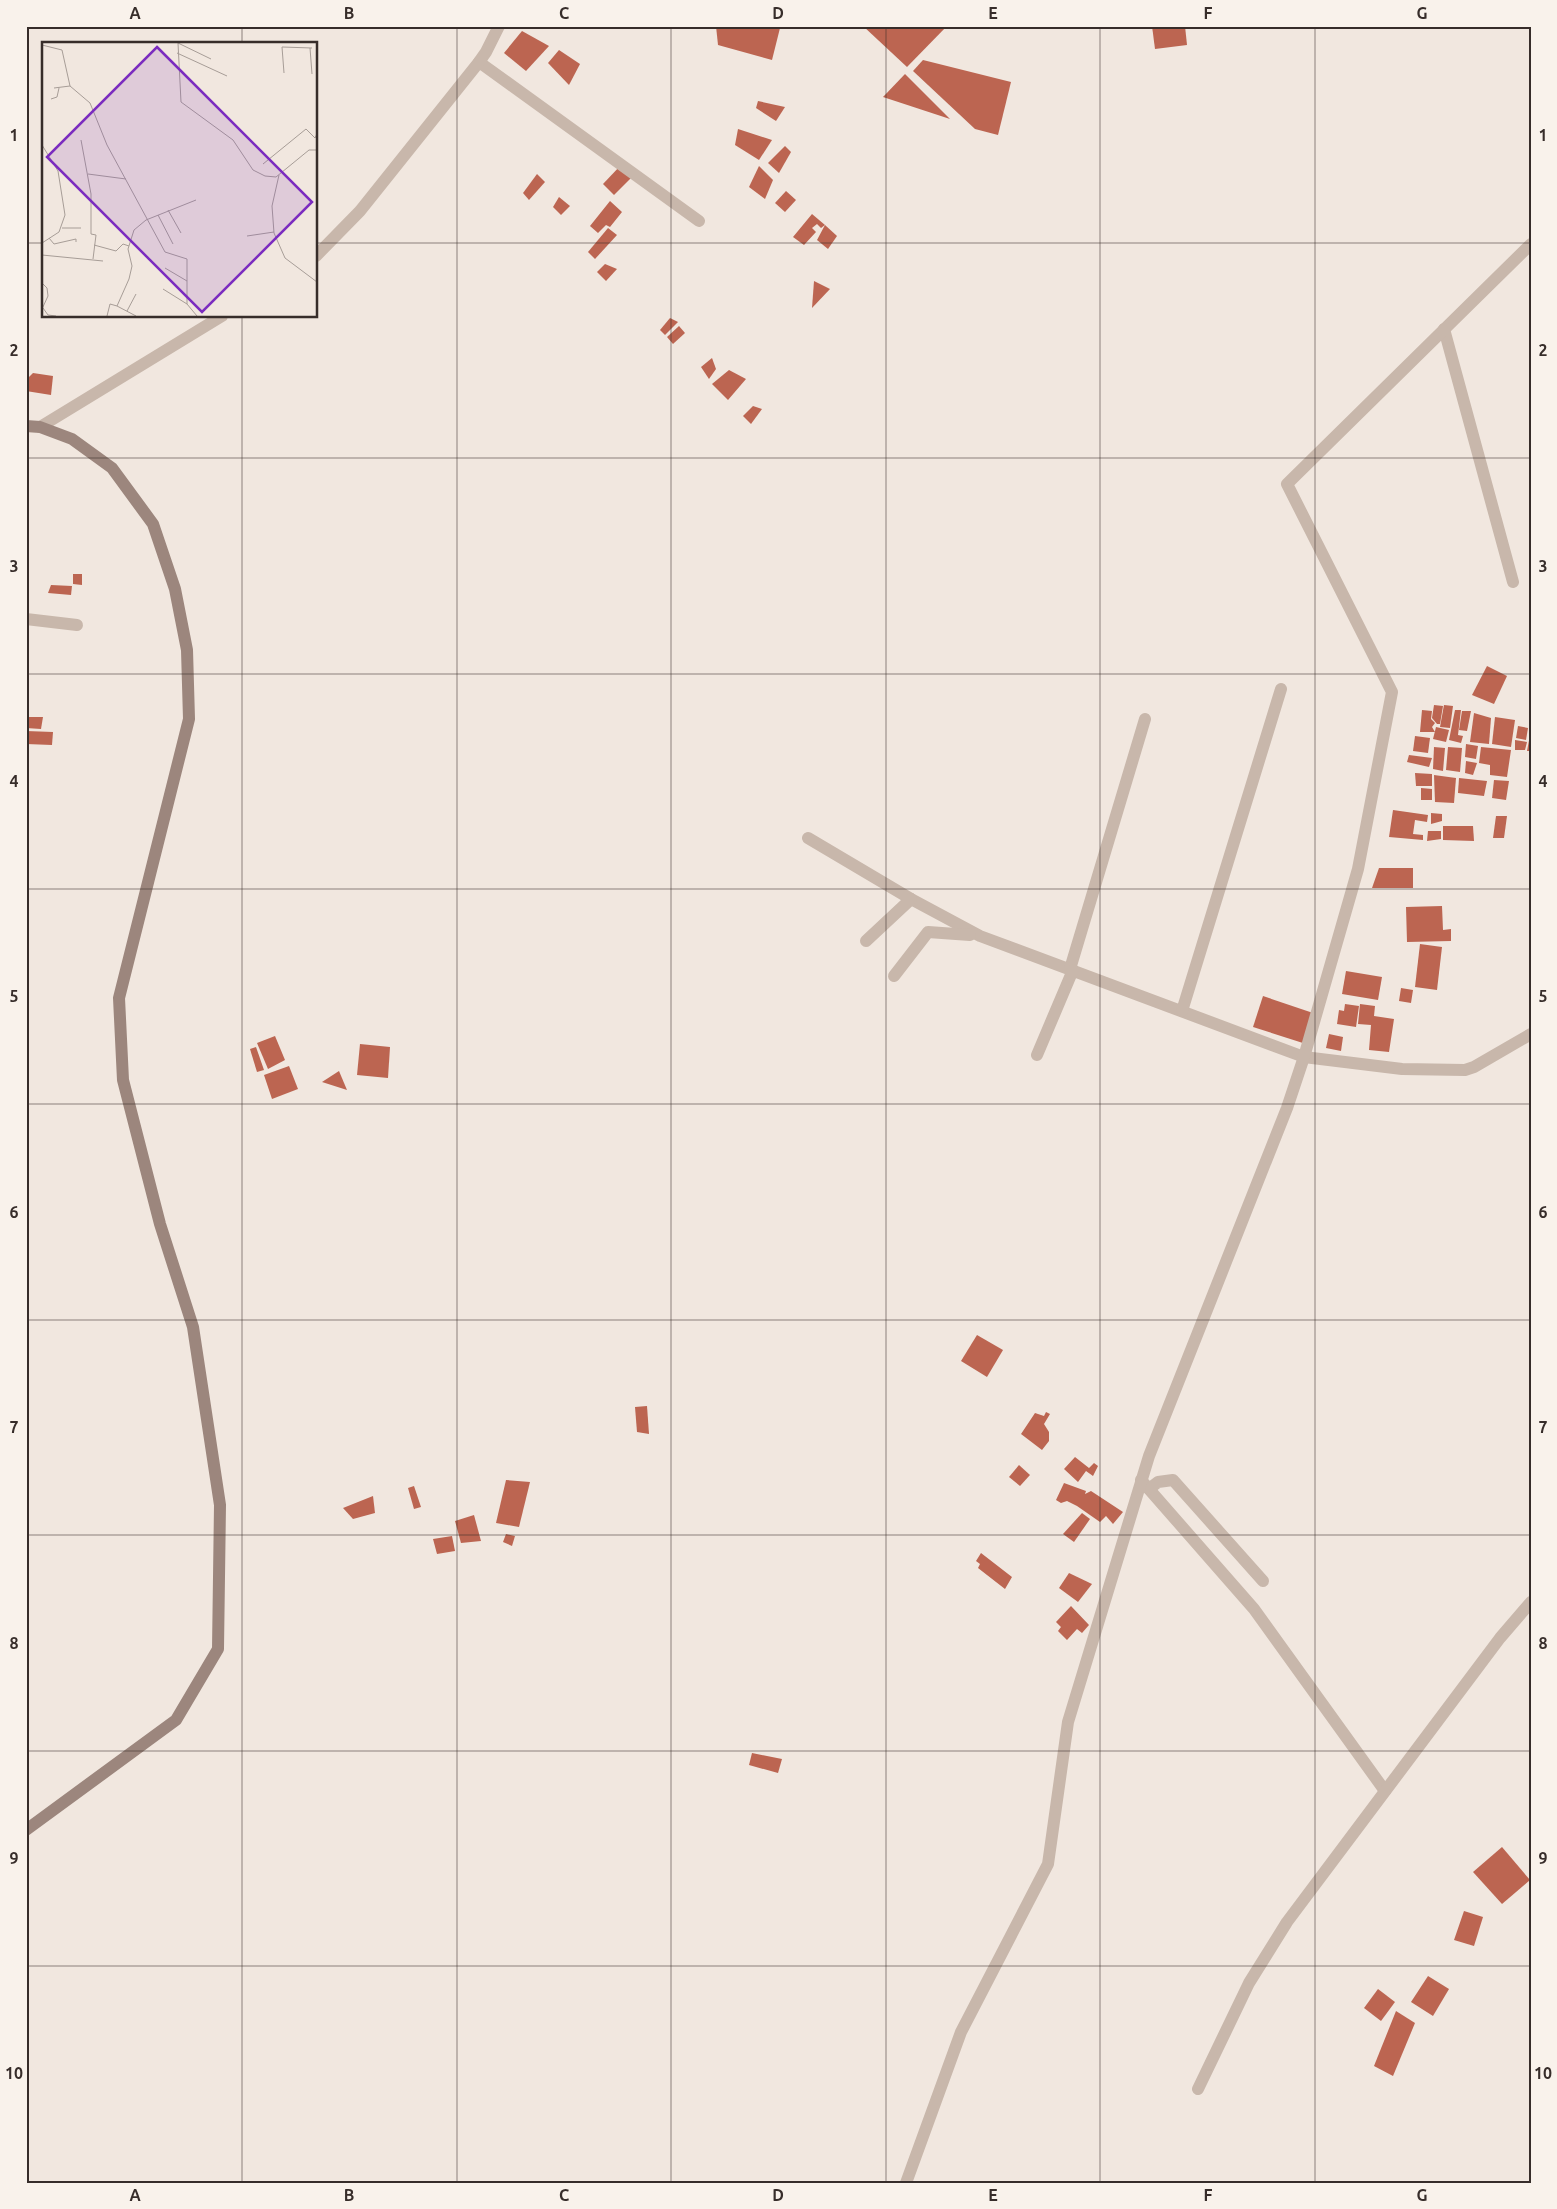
<svg xmlns="http://www.w3.org/2000/svg" width="1557" height="2209" font-family="Ubuntu,sans-serif">
<style>
.building{fill:#bc6551}
.lines{fill:none;stroke-linecap:round;stroke-linejoin:round}
.street{stroke:#c8b7ab;stroke-width:12}
.secondary{stroke:#9c867d;stroke-width:12}
.grid{fill:none;stroke:#372d2a;stroke-width:1;stroke-opacity:0.55}
.inset-road{fill:none;stroke:#a79d97;stroke-width:1}
.view{fill:#7b2cbf;fill-opacity:0.15;stroke:#7b2cbf;stroke-width:2.5}
.inset-edge{fill:none;stroke:#372d2a;stroke-width:2.5}
.neatline{fill:none;stroke:#372d2a;stroke-width:2}
.grid-label{font-size:16px;text-anchor:middle;font-weight:bold;fill:#372d2a}
</style>
<rect width="100%" height="100%" fill="#f1e7df"/>
<!-- building -->
<g class="building">
<rect x="627" y="26" width="12" height="2"/>
<polygon points="716,26 780,28 772,60 718,45"/>
<polygon points="863,26 947,26 907,67"/>
<polygon points="1152,26 1185,26 1187,45 1155,49"/>
<polygon points="522,31 549,46 526,71 504,53"/>
<polygon points="559,50 580,64 569,85 548,63"/>
<polygon points="923,60 1011,82 998,135 975,129 913,71"/>
<polygon points="905,74 950,119 883,97"/>
<polygon points="758,101 785,107 776,121 756,108"/>
<polygon points="738,129 772,140 759,160 735,145"/>
<polygon points="785,146 791,152 779,173 768,163"/>
<polygon points="621,165 631,178 614,195 603,184"/>
<polygon points="759,166 773,180 765,199 749,187"/>
<polygon points="537,174 545,182 529,200 523,193"/>
<polygon points="786,191 796,200 785,212 775,203"/>
<polygon points="559,197 570,206 561,215 553,207"/>
<polygon points="610,201 622,212 610,227 606,225 598,233 590,226"/>
<polygon points="812,214 825,225 821,228 817,224 812,228 816,232 804,245 793,237"/>
<polygon points="825,225 837,236 828,249 817,240"/>
<polygon points="608,228 617,235 595,259 588,252"/>
<polygon points="605,264 617,269 606,281 597,272"/>
<polygon points="814,281 830,289 812,308"/>
<polygon points="670,318 678,322 665,335 660,330"/>
<polygon points="679,326 685,333 673,344 667,337"/>
<polygon points="712,358 716,369 709,379 701,367"/>
<polygon points="729,370 746,379 728,400 712,384"/>
<polygon points="33,373 53,376 51,395 26,391 26,380"/>
<polygon points="753,406 762,409 751,424 743,416"/>
<polygon points="73,574 82,574 82,585 73,584"/>
<polygon points="51,585 72,586 71,595 48,593"/>
<polygon points="1487,666 1507,676 1494,704 1472,695"/>
<polygon points="1434,705 1443,706 1440,724 1437,724 1432,718"/>
<polygon points="1444,705 1453,706 1450,728 1440,727"/>
<polygon points="1422,710 1432,711 1431,719 1435,723 1432,727 1435,732 1420,732"/>
<polygon points="1455,710 1461,710 1458,735 1463,736 1461,743 1449,740"/>
<polygon points="1462,711 1471,711 1467,731 1459,730"/>
<polygon points="1474,713 1491,718 1489,744 1470,742"/>
<polygon points="26,717 43,717 41,729 26,728"/>
<polygon points="1495,717 1515,720 1511,747 1492,744"/>
<polygon points="1518,726 1528,728 1526,740 1516,738"/>
<polygon points="1436,727 1449,730 1446,742 1433,739"/>
<polygon points="26,731 53,732 52,745 26,744"/>
<polygon points="1530,735 1531,735 1531,751 1527,751"/>
<polygon points="1415,736 1430,738 1428,753 1413,751"/>
<polygon points="1515,740 1527,742 1525,750 1515,750"/>
<polygon points="1466,744 1478,746 1476,759 1465,757"/>
<polygon points="1434,747 1445,748 1443,771 1433,769"/>
<polygon points="1448,747 1462,748 1460,772 1446,770"/>
<polygon points="1481,747 1511,750 1507,777 1490,775 1490,765 1479,763"/>
<polygon points="1409,755 1432,758 1429,767 1407,762"/>
<polygon points="1466,761 1477,763 1473,775 1465,773"/>
<polygon points="1415,773 1432,774 1432,786 1416,786"/>
<polygon points="1434,775 1456,778 1454,803 1435,802"/>
<polygon points="1459,778 1487,781 1484,796 1458,793"/>
<polygon points="1494,780 1509,781 1506,800 1492,798"/>
<polygon points="1421,788 1432,789 1432,800 1421,800"/>
<polygon points="1393,810 1428,815 1427,822 1415,820 1413,834 1423,835 1423,840 1389,837"/>
<polygon points="1431,813 1442,814 1442,821 1431,824"/>
<polygon points="1496,816 1507,816 1504,838 1493,838"/>
<polygon points="1443,826 1473,826 1474,841 1443,840"/>
<polygon points="1428,831 1441,831 1441,839 1427,841"/>
<polygon points="1379,868 1413,868 1413,888 1372,888"/>
<polygon points="1442,906 1443,930 1451,929 1451,941 1407,942 1406,907"/>
<polygon points="1420,944 1442,947 1437,990 1415,987"/>
<polygon points="1346,971 1382,977 1378,1000 1342,994"/>
<polygon points="1401,988 1413,990 1411,1003 1399,1001"/>
<polygon points="1263,996 1316,1014 1306,1044 1253,1027"/>
<polygon points="1345,1004 1359,1006 1356,1027 1337,1024 1339,1010 1344,1011"/>
<polygon points="1360,1004 1375,1006 1374,1016 1394,1019 1389,1052 1369,1050 1371,1025 1358,1024"/>
<polygon points="1329,1034 1343,1037 1341,1051 1326,1048"/>
<polygon points="275,1036 285,1060 268,1069 257,1043"/>
<polygon points="360,1044 390,1047 388,1078 357,1075"/>
<polygon points="256,1047 264,1070 257,1072 250,1049"/>
<polygon points="289,1066 298,1089 272,1099 264,1075"/>
<polygon points="339,1071 347,1090 322,1082"/>
<polygon points="977,1335 1003,1350 987,1377 961,1361"/>
<polygon points="647,1406 649,1434 637,1432 635,1407"/>
<polygon points="1046,1412 1050,1414 1044,1424 1049,1432 1049,1441 1042,1450 1021,1434 1035,1413 1044,1416"/>
<polygon points="1075,1457 1089,1468 1094,1463 1098,1466 1093,1476 1086,1471 1078,1482 1064,1469"/>
<polygon points="1019,1465 1030,1475 1020,1486 1009,1477"/>
<polygon points="506,1480 530,1482 519,1527 496,1523"/>
<polygon points="1064,1483 1086,1491 1085,1494 1091,1491 1123,1512 1113,1524 1106,1516 1100,1522 1077,1506 1067,1501 1061,1503 1056,1500"/>
<polygon points="414,1486 421,1507 414,1509 408,1488"/>
<polygon points="373,1496 375,1513 353,1519 343,1508"/>
<polygon points="1082,1513 1090,1519 1074,1542 1063,1534"/>
<polygon points="474,1515 481,1541 461,1543 455,1521"/>
<polygon points="506,1534 515,1536 512,1546 503,1542"/>
<polygon points="452,1536 455,1551 437,1554 433,1539"/>
<polygon points="981,1553 1012,1577 1005,1589 978,1568 980,1564 976,1561"/>
<polygon points="1069,1573 1092,1584 1078,1602 1059,1588"/>
<polygon points="1071,1606 1089,1625 1082,1633 1077,1629 1067,1640 1058,1631 1061,1627 1056,1622"/>
<polygon points="752,1753 782,1759 778,1773 749,1765"/>
<polygon points="1502,1847 1530,1880 1502,1904 1473,1872"/>
<polygon points="1464,1911 1483,1917 1474,1946 1454,1940"/>
<polygon points="1428,1976 1449,1989 1433,2016 1411,2002"/>
<polygon points="1378,1989 1395,2002 1381,2021 1364,2008"/>
<polygon points="1396,2011 1415,2023 1393,2076 1374,2066"/>
</g>
<g class="lines">
<!-- street -->
<g class="street">
<polyline points="479,62 699,221"/>
<polyline points="316,256 360,211 479,62 486,52 499,26"/>
<polyline points="1444,329 1513,582"/>
<polyline points="40,427 222,316"/>
<polyline points="26,619 77,625"/>
<polyline points="808,838 911,899 980,936 1304,1057 1402,1069 1465,1070 1474,1067 1531,1034"/>
<polyline points="866,941 911,899"/>
<polyline points="1070,969 1145,719"/>
<polyline points="894,976 928,932 970,935"/>
<polyline points="1182,1011 1281,689"/>
<polyline points="1037,1055 1073,970"/>
<polyline points="1141,1480 1254,1609 1385,1791"/>
<polyline points="1149,1489 1158,1482 1173,1480 1263,1581"/>
<polyline points="1198,2089 1249,1983 1287,1922 1500,1638 1531,1602"/>
<polyline points="906,2183 961,2032 1048,1864 1068,1722 1149,1456 1287,1108 1304,1057 1358,869 1392,692 1287,484 1531,244"/>
</g>
<!-- secondary -->
<polyline class="secondary" points="26,426 40,427 72,439 112,468 153,524 175,589 187,650 189,719 119,998 123,1080 160,1224 193,1327 220,1505 218,1649 176,1720 26,1830"/>
</g>
<!-- grid -->
<path class="grid" d="M242 26V44M457 26V2183M671 26V2183M886 26V2183M1100 26V2183M1315 26V2183M26 243H44M316 243H1531M242 316V2183M26 458H1531M26 674H1531M26 889H1531M26 1104H1531M26 1320H1531M26 1535H1531M26 1751H1531M26 1966H1531"/>
<!-- overview -->
<g transform="translate(42 42)">
<rect width="275" height="275" fill="#f1e7df"/>
<path class="inset-road" d="M136 1 139 60 191 98 211 128 223 134 234 135 267 108H275M136 1 169 17M0 3 20 8 28 44 48 61 65 103 123 210 145 217V262M268 6 270 32M135 11 185 34M242 31 240 5 270 6M12 46 28 44M9 57 15 55 17 46M39 98 49 152V192L54 193 51 217M0 103 16 129 23 173 17 190 0 201M221 122 264 87 273 96 275 92M46 132 84 137M237 133 230 164 232 191 243 216 275 240M126 168 139 191M116 173 131 202M20 186H39M205 194 232 190M7 196 12 202 34 197V200M52 203 74 209 81 202 87 204M0 213 61 219M123 226 145 239M0 241 5 246 6 254 0 267M121 247 145 262 155 274M75 264 94 274M1 266 6 273 14 274M85 269 94 252M65 274 68 262 75 264 87 237 90 224 86 207 92 188 104 178 154 158"/>
<path class="view" d="M115 5 270 160 160 270 5 115Z"/>
<rect width="275" height="275" class="inset-edge"/>
</g>
<!-- border -->
<rect width="1557" height="2209" fill="none" stroke="#f9f2eb" stroke-width="55"/>
<rect x="28" y="28" width="1502" height="2154" class="neatline"/>
<g class="grid-label">
<text x="135" y="19">A</text>
<text x="349" y="19">B</text>
<text x="564" y="19">C</text>
<text x="778" y="19">D</text>
<text x="993" y="19">E</text>
<text x="1208" y="19">F</text>
<text x="1422" y="19">G</text>
<text x="14" y="141">1</text>
<text x="1543" y="141">1</text>
<text x="14" y="356">2</text>
<text x="1543" y="356">2</text>
<text x="14" y="572">3</text>
<text x="1543" y="572">3</text>
<text x="14" y="787">4</text>
<text x="1543" y="787">4</text>
<text x="14" y="1002">5</text>
<text x="1543" y="1002">5</text>
<text x="14" y="1218">6</text>
<text x="1543" y="1218">6</text>
<text x="14" y="1433">7</text>
<text x="1543" y="1433">7</text>
<text x="14" y="1649">8</text>
<text x="1543" y="1649">8</text>
<text x="14" y="1864">9</text>
<text x="1543" y="1864">9</text>
<text x="14" y="2079">10</text>
<text x="1543" y="2079">10</text>
<text x="135" y="2201">A</text>
<text x="349" y="2201">B</text>
<text x="564" y="2201">C</text>
<text x="778" y="2201">D</text>
<text x="993" y="2201">E</text>
<text x="1208" y="2201">F</text>
<text x="1422" y="2201">G</text>
</g>
</svg>
